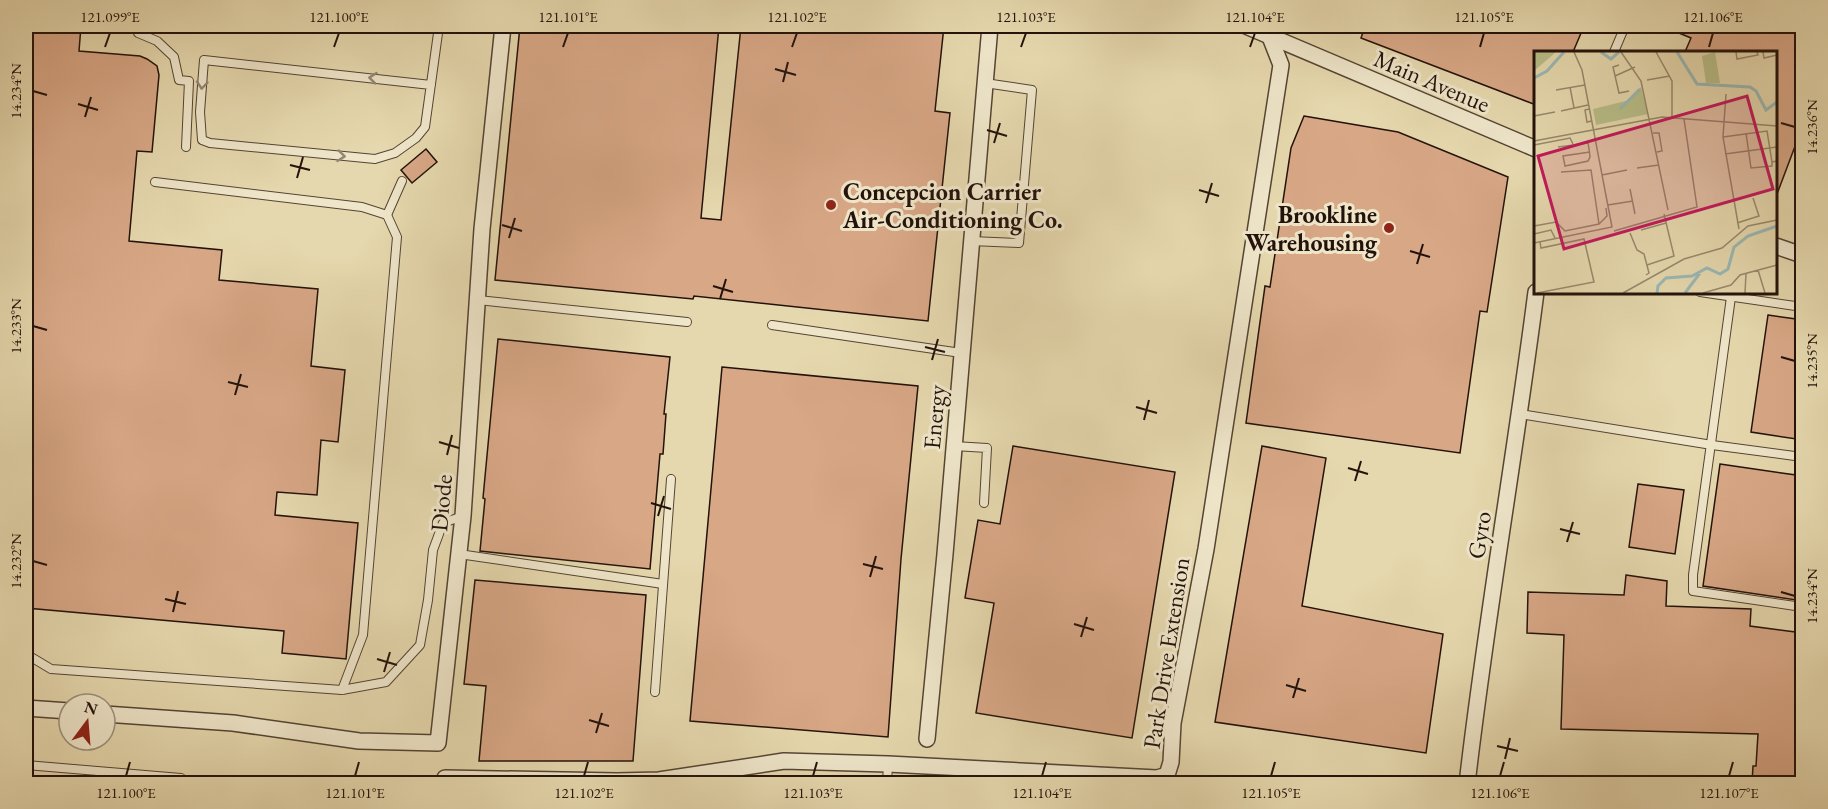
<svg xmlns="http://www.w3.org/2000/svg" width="1828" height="809" font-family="'EB Garamond',serif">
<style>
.building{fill:#d8a786;stroke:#23120b;stroke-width:1.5}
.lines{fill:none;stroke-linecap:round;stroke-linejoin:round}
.service-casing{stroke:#544434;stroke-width:10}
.minor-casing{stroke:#544434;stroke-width:18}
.service{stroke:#efe6ca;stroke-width:8}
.minor{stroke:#efe6ca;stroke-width:15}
.oneway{stroke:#938774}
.ticks{fill:none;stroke:#23120b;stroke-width:2}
.poi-dot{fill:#8f2418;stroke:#efe6ca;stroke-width:2}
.labels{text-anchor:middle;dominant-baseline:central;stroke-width:6;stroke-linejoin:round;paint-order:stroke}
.street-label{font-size:24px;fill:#23120b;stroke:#efe6ca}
.poi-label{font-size:24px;font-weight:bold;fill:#23120b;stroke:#efe6ca;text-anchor:start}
.inset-river{fill:none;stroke:#9ab8b5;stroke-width:3}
.inset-road{fill:none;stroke:#98896d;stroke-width:1.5}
.view{fill:#c2185b;fill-opacity:0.15;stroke:#c2185b;stroke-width:3}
.inset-edge{fill:none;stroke:#23120b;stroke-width:3}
.neatline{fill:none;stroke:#23120b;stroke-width:2}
.ticks-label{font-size:15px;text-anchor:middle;fill:#23120b}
</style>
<rect width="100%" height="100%" fill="#e6d8ae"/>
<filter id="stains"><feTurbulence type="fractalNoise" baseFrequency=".00333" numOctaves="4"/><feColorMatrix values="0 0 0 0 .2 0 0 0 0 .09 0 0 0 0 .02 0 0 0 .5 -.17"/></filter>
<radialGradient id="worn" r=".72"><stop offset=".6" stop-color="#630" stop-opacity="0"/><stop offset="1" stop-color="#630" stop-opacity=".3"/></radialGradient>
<!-- building -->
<g class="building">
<polygon points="26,26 81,26 79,51 140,56 147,59 157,66 159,75 152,152 137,151 129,241 222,250 219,280 318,289 311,366 345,370 338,442 321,440 317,495 277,492 275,515 358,523 346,659 282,653 284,631 26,608 30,529 26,528"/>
<polygon points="520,26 719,26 701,218 721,220 741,26 944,26 935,111 950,113 928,321 694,296 693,299 495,280"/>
<polygon points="1365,26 1584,26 1573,52 1536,52 1536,105 1361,38"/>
<polygon points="1662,26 1803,26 1803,125 1777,194 1776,52 1685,52 1691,38"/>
<polygon points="1304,116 1398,132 1508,177 1487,312 1480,311 1460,453 1246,423 1265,286 1270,287 1291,148"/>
<polygon points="426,149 437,162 412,183 401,170"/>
<polygon points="1768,315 1803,320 1803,440 1751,432"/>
<polygon points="498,339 670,357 664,414 666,414 663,454 660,454 650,569 480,551 485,499 483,498"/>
<polygon points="722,367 918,386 901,559 888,737 690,721"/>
<polygon points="1013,446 1175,472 1132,738 976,713 994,603 965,598 978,520 1000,524"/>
<polygon points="1262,446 1326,458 1302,606 1443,634 1426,753 1215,722"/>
<polygon points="1720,464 1803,476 1803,601 1703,586"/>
<polygon points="1638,484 1684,490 1675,554 1629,547"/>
<polygon points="1626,575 1667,581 1666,606 1751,609 1750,626 1803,633 1803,783 1752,783 1753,766 1756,766 1758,734 1561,729 1564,635 1527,633 1528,592 1624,595"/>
<polygon points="475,580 646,595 633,761 479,761 486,686 464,684"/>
</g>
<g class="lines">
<defs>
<g id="service">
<polyline points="138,26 138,33 157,41 174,57 179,80 189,81 186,147"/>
<polyline points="1614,52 1625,26"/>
<polyline points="431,85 204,60 200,112 202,140 210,143 375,159 395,153 416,138 425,127 439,26"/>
<polyline points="155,182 362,207 387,215 397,237 363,635 342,690"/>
<polyline points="387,215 402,181"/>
<polyline points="971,241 1019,243 1032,90 985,83"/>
<polyline points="1700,292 1802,307"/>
<polyline points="1731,297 1693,575 1693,591 1802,607"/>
<polyline points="478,300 687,322"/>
<polyline points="772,325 961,353"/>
<polyline points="1520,414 1712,445 1802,457"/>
<polyline points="954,446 987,448 984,503"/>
<polyline points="459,554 663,584"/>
<polyline points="26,654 51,669 342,690 386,682 420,645 428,600 433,550 443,523 463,516"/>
<polyline points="655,692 671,479"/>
<polyline points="26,765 181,778 180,784"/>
<polyline points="887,784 888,764"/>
</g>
<g id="minor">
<polyline points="1246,26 1536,149"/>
<polyline points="1776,246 1802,255"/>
<polyline points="26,708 69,711"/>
<polyline points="105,714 233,723 359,741 438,743 463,516 482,229 503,26"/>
<polyline points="927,739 945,554 990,26"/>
<polyline points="445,778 617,781 659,780 784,761 888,764 1157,778 1167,775 1171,762 1173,723 1206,549 1281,65 1270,37"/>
<path d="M1467 784C1486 619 1515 456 1536 292"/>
</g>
</defs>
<!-- service casing -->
<use href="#service" class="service-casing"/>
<!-- minor casing -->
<use href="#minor" class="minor-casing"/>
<!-- service -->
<use href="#service" class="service"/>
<!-- minor -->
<use href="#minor" class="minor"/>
</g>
<!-- one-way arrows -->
<defs><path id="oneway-chevron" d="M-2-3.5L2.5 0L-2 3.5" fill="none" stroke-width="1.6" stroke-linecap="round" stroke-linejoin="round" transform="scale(1.5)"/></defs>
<g class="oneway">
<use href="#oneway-chevron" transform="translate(373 78) rotate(-174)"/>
<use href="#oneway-chevron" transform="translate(202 85) rotate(95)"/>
<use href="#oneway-chevron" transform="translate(341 156) rotate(6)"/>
</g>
<!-- ticks -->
<path class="ticks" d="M105 47 110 33M334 47 339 33M563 47 568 33M792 47 797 33M1021 47 1026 33M1250 47 1255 33M1480 47 1484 33M1709 47 1713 33M775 69 796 75M783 82 788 62M33 91 47 95M78 104 98 110M85 117 91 97M1781 123 1795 127M987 130 1007 136M994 143 1000 123M290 165 310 170M297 178 303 157M1199 190 1219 196M1206 203 1212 183M502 225 522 231M509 238 515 218M1410 251 1430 257M1417 264 1423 244M713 286 733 292M720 299 726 279M33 326 47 330M925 347 945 352M1781 357 1795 361M932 360 938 339M228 382 248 387M235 395 241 374M1136 407 1157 413M1144 420 1149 400M439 442 459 448M447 455 452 435M1348 468 1368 474M1355 481 1361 461M651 503 671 509M658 516 664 496M1560 529 1580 534M1567 542 1573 522M33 561 47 565M863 564 883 569M870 577 876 556M1781 592 1795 596M165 599 186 604M173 612 178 591M1074 624 1094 630M1081 637 1087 617M377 659 397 665M384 672 390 652M1286 685 1306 691M1293 698 1299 678M589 720 609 726M596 733 602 713M1497 746 1518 751M1505 759 1510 738M126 776 130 762M355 776 359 762M584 776 588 762M813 776 817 762M1042 776 1046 762M1271 776 1275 762M1500 776 1504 762M1729 776 1733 762"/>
<!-- markers -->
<g class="poi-dot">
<circle cx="831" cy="205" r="6"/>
<circle cx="1389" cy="228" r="6"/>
</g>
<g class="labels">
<!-- street labels -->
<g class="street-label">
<text transform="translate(1432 81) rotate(23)">Main Avenue</text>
<text transform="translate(934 417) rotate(-85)">Energy</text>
<text transform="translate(441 503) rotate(-85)">Diode</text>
<text transform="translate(1479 535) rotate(-81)">Gyro</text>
<text transform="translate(1166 653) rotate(-81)">Park Drive Extension</text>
</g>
<!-- poi labels -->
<g class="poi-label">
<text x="843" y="191">Concepcion Carrier<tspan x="843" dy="28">Air-Conditioning Co.</tspan></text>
<text x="1377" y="214" text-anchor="end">Brookline<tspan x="1377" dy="28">Warehousing</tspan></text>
</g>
</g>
<!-- overview -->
<g transform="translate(1534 51)">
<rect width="243" height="243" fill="#e6d8ae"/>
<path d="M0 1H22L0 20ZM181 1 186 32H172L168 5Z" fill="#b8be88"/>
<path d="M107 36 114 63 62 74 59 58 96 49Z" fill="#b8be88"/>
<path class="inset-river" d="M67 1 77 8 85 1M143 1 163 33 216 36 222 40 232 59 243 51M0 27 13 20 30 1M86 58 106 38M123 242 124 235 132 227 158 225 173 217 186 223 194 218 200 196 214 185 243 175M151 242 166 222"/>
<path class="inset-road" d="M87 1 107 30 134 159M122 1 138 30V66M202 1 203 8 224 4 223 1M229 1 230 7 243 4M85 14 79 16 85 42 95 40M81 25 101 16M113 29 136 25M36 36 40 57M22 39 51 34M192 43 189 86 205 178M55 58 51 59 53 71 58 70M27 60 54 54M0 65 21 61M119 82H125L128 100 123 101M212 82 217 117 238 115V111M189 86 233 80 238 111 243 110M0 90 128 66 243 75M0 94 36 87 39 93M24 96 54 92 55 98 56 106 54 110 31 115 29 105 56 101M191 103 243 96M103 117 125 114M27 121 57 119 65 173M68 124 93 119M96 138 101 163M74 154 99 150M203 172 225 165 219 147M0 175 22 171 31 180 65 173 73 165 72 157M107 179 132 172M80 180 163 156 150 68M96 182 103 199 110 203 115 222 112 224M0 183 17 179 21 187M0 192 78 176 48 19 40 1M113 214 140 205 130 163M224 219 231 242M3 242 60 231 50 188 7 197 6 191M89 242 150 208 188 197 214 175 243 169M169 242 197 234 206 224 243 214M211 242 212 223"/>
<path class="view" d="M213 45 239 138 30 198 4 105Z"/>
<rect width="243" height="243" class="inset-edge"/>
</g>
<!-- margin -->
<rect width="1828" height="809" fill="none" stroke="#e6d8ae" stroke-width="66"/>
<!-- north arrow -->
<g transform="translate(87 722) rotate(16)"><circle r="28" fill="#efe6ca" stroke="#9d917e" stroke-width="1.5"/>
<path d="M0-4.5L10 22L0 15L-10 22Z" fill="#8f2418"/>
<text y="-9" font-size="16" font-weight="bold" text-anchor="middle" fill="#23120b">N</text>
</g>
<rect x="33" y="33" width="1762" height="743" class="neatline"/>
<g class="ticks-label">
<text x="110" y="22">121.099°E</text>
<text x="339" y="22">121.100°E</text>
<text x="568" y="22">121.101°E</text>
<text x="797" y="22">121.102°E</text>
<text x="1026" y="22">121.103°E</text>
<text x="1255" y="22">121.104°E</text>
<text x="1484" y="22">121.105°E</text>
<text x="1713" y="22">121.106°E</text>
<text transform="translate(16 91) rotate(-90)" y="5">14.234°N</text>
<text transform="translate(1812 127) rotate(-90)" y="5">14.236°N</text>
<text transform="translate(16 326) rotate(-90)" y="5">14.233°N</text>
<text transform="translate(1812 361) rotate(-90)" y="5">14.235°N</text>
<text transform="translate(16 561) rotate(-90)" y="5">14.232°N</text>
<text transform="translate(1812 596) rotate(-90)" y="5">14.234°N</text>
<text x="126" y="798">121.100°E</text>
<text x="355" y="798">121.101°E</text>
<text x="584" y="798">121.102°E</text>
<text x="813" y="798">121.103°E</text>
<text x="1042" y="798">121.104°E</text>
<text x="1271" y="798">121.105°E</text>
<text x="1500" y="798">121.106°E</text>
<text x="1729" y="798">121.107°E</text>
</g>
<rect width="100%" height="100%" filter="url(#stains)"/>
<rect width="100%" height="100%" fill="url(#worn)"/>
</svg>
